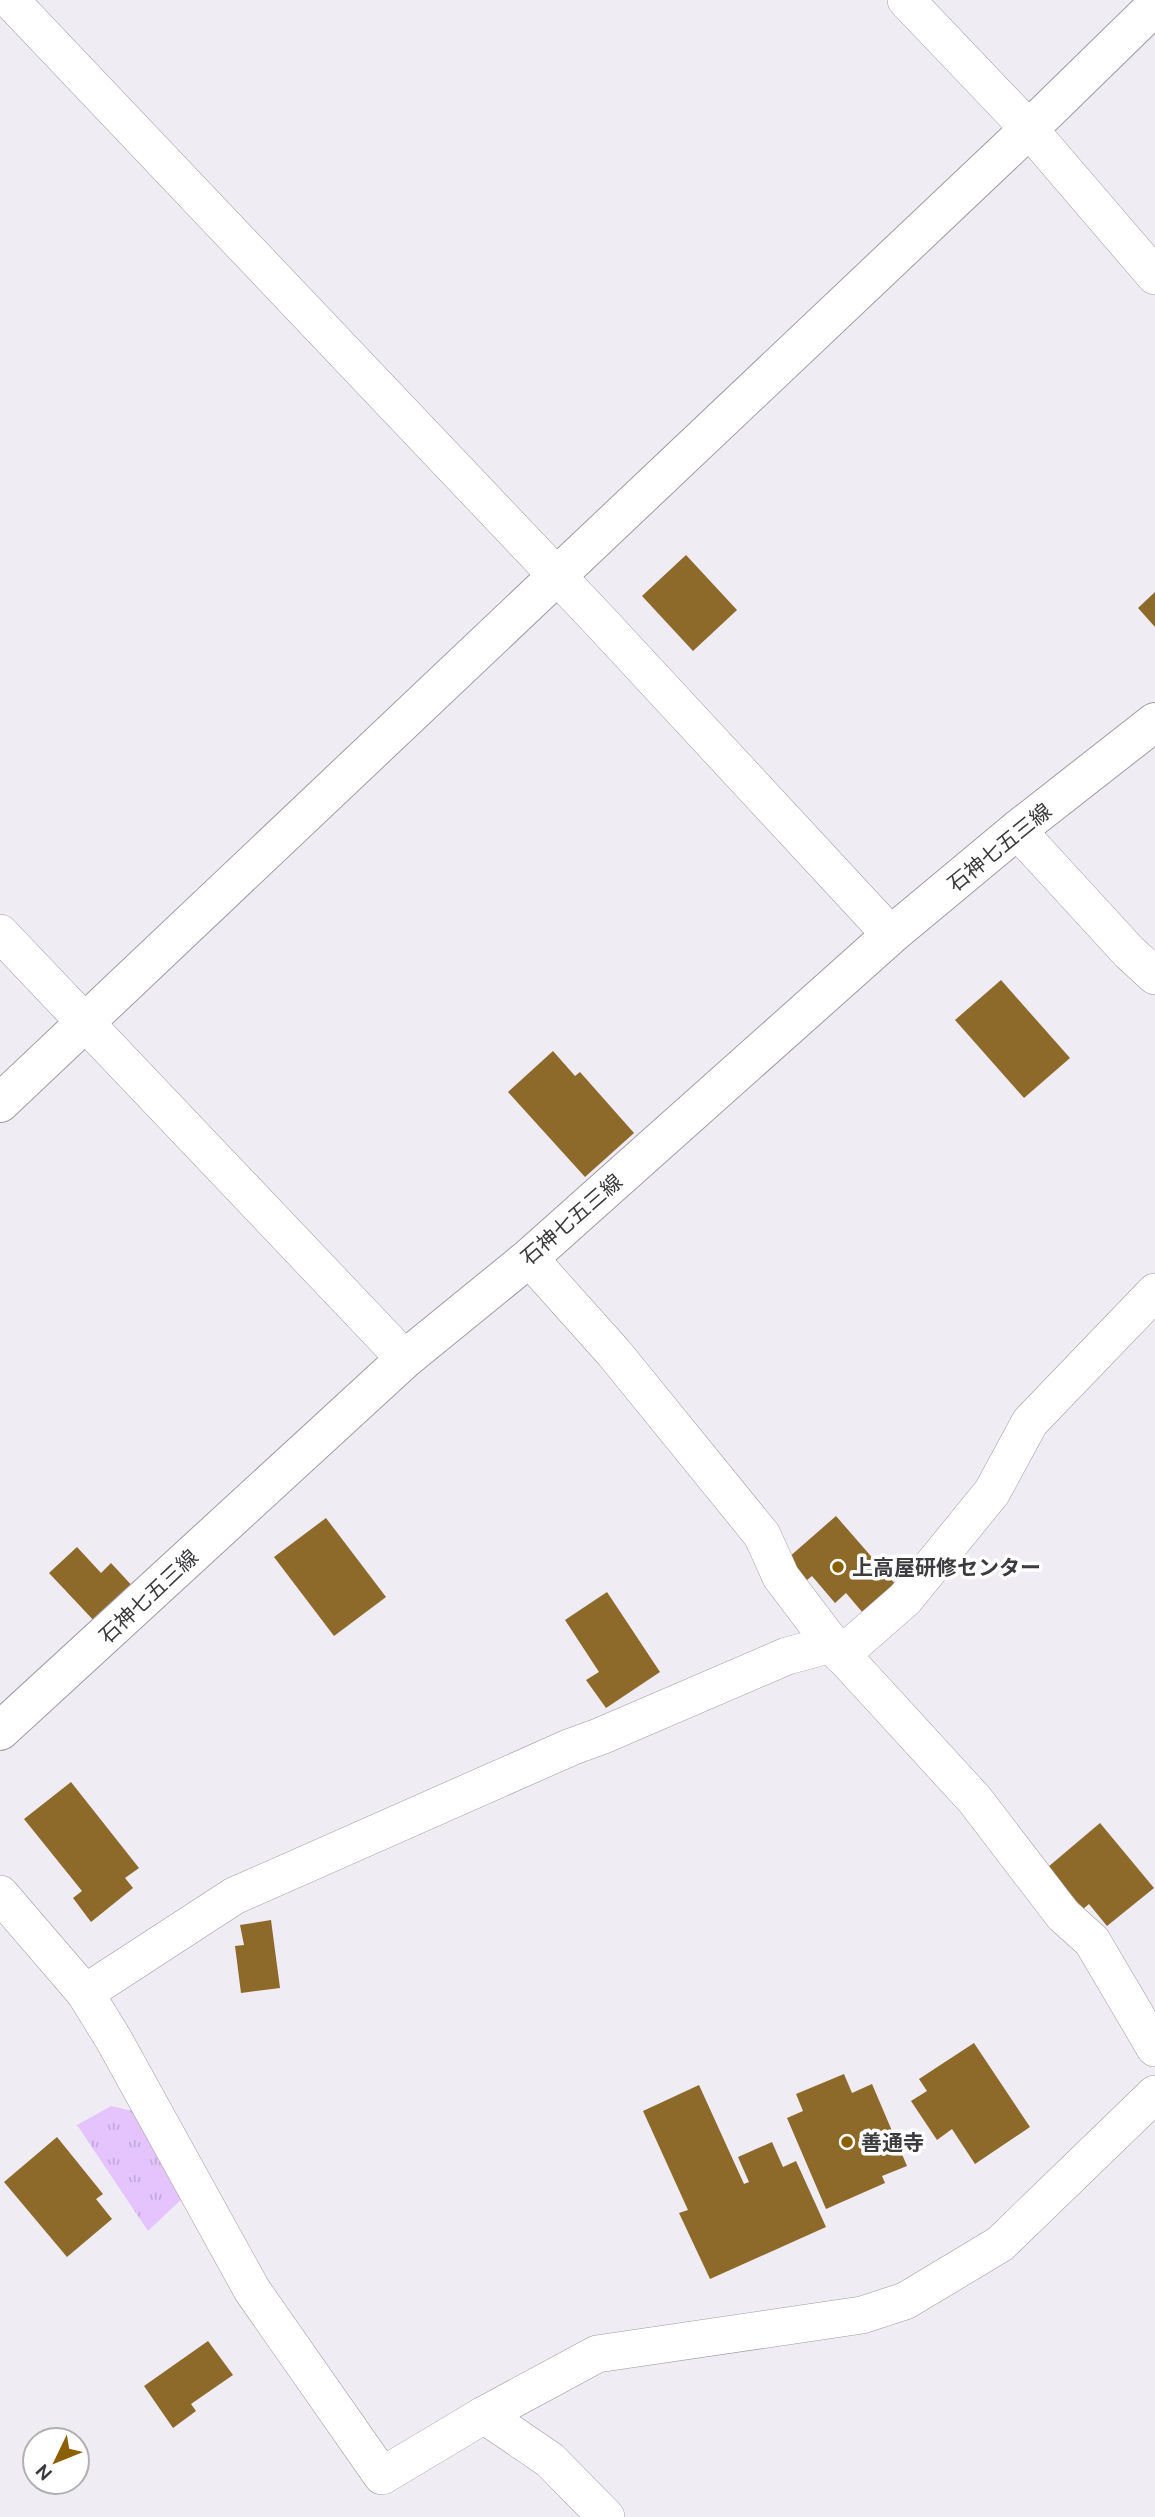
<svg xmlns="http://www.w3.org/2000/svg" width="1155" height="2517" font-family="Ubuntu,'Noto Sans JP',sans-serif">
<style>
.grass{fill:url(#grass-tufts)}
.building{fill:#8d692a}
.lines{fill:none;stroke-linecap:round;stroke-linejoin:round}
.street-casing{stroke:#9f9ba2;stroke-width:38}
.secondary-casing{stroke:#9f9ba2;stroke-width:40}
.street{stroke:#fff;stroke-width:37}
.secondary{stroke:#fff;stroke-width:38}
.poi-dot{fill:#8a6000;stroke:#fff;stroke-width:2.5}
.labels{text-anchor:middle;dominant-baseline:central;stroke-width:7;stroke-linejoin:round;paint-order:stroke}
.street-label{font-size:21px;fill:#3c3b3e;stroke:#fff}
.poi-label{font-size:21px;font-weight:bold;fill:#3c3b3e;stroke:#fff;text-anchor:start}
</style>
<defs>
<pattern id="grass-tufts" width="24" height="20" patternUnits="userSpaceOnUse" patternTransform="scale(1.75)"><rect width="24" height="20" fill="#e5c4fd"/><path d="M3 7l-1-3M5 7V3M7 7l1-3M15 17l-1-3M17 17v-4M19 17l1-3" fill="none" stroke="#c5a9da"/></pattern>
</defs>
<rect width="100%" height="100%" fill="#f0ecf3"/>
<!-- grass -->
<polygon class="grass" points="111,2106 141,2113 186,2195 148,2231 77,2125"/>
<!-- building -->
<g class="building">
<polygon points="686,555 737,610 693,651 642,596"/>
<polygon points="1155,592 1155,627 1138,608"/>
<polygon points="1001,980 1070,1058 1024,1098 955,1020"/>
<polygon points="553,1051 575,1076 580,1072 634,1133 585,1177 508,1092"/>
<polygon points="836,1516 896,1585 863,1613 846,1593 835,1603 812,1576 807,1580 788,1558"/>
<polygon points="326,1518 386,1597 334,1636 274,1557"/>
<polygon points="77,1547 101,1573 111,1563 136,1590 98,1625 49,1573"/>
<polygon points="607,1592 660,1672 606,1708 586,1680 599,1672 565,1620"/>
<polygon points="71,1782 139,1868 125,1878 133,1888 91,1922 73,1898 82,1891 24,1819"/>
<polygon points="1100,1823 1154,1888 1107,1926 1089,1904 1083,1909 1048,1867"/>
<polygon points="271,1920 280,1988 241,1993 235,1946 244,1945 240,1925"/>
<polygon points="974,2043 1030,2127 975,2164 952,2129 937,2140 911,2101 927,2091 919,2079"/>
<polygon points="844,2074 852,2093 872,2084 907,2166 882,2176 885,2183 826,2209 787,2118 803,2111 796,2094"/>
<polygon points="699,2085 744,2184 749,2182 738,2157 772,2142 783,2167 796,2161 826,2227 710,2279 679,2213 688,2210 643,2111"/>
<polygon points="57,2137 103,2194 96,2199 112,2219 67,2257 4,2182"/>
<polygon points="208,2341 233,2375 191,2404 196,2411 173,2428 144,2386"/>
</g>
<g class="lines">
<defs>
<g id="street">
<polyline points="10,0 597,618 891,935"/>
<polyline points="906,0 1029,129 1155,276"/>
<polyline points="1017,830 1129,952 1155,976"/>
<polyline points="0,933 405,1359"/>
<polyline points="529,1258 614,1353 762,1535 781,1577 832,1644 975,1800 1063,1915 1092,1941 1155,2048"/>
<polyline points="841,1655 905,1599 992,1492 1030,1422 1155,1292"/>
<polyline points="0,1894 85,1993 114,2040 252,2290 382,2476 484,2415 597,2354 862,2315 905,2301 1000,2244 1155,2094"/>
<polyline points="85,1993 234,1896 571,1747 601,1736 787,1656 832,1644"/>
<polyline points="484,2415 550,2460 606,2517"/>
</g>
<g id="secondary">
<polyline points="0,1103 1029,129 1155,6"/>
<polyline points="0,1731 405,1359 529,1258 891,935 1017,830 1155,722"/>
</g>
</defs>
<!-- street casing -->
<use href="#street" class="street-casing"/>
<!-- secondary casing -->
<use href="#secondary" class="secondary-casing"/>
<!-- street -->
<use href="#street" class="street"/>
<!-- secondary -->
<use href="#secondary" class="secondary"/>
</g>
<!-- markers -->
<g class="poi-dot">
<circle cx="838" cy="1567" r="7"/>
<circle cx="847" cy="2142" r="7"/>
</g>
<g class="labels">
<!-- street labels -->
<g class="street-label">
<text transform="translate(999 847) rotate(-39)">石神七五三線</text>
<text transform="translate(571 1219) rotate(-41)">石神七五三線</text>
<text transform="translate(148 1596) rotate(-43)">石神七五三線</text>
</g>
<!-- poi labels -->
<g class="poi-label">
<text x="852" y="1567">上高屋研修センター</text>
<text x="861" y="2142">善通寺</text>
</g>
</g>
<!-- north arrow -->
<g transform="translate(56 2461) rotate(227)"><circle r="33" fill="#ffffff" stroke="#b1b1b2" stroke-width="2"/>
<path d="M0-5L12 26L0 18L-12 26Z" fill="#8a6000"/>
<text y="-10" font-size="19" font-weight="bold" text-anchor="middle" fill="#3c3b3e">N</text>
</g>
</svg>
